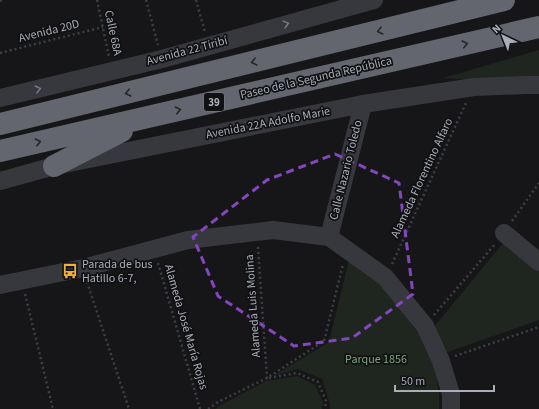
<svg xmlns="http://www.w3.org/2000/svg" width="539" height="409" font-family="'Source Sans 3',sans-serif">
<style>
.green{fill:#1e261f}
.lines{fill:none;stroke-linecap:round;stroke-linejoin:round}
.path{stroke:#3d3f44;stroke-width:2.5;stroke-dasharray:2 3;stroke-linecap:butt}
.minor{stroke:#37383d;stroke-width:18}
.highway{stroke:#63666e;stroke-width:22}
.oneway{stroke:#757881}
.oneway2{stroke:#26262a}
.marked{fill:none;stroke:#8446be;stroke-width:3;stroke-dasharray:8 5;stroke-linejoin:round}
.labels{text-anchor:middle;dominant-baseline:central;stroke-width:3.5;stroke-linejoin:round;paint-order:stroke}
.shield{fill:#111113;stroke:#7b7e86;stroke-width:1}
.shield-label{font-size:11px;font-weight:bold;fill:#a8adb8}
.street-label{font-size:12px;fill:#a8adb8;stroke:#111113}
.poi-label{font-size:12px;fill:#a8adb8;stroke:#111113;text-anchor:start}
.park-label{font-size:12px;fill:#7fa381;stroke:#111113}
</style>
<rect width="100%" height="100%" fill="#161618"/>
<!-- green -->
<g class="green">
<polygon points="539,50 539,77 477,80 443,78"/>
<polygon points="503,243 539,271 539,320 445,353 434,327"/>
<path d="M349 260C358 267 368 273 376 280 398 299 426 339 434 367 438 380 440 395 439 409H330V404L322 379 298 369 273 376 329 342Z"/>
<polygon points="297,376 315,385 323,402 322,409 215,409 221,405 266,381"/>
</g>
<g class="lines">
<!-- path -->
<g class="path">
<polyline points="97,0 109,57"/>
<polyline points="146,0 158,45"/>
<polyline points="196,0 205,32"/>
<polyline points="0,1 3,0"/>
<polyline points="0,53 103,27"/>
<polyline points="512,221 539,183"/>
<polyline points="258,247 267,378"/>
<polyline points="158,263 200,409"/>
<polyline points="392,264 466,103"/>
<polyline points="87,282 129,409"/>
<polyline points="25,294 53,409"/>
<polyline points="434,315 495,244"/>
<polyline points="455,356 539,327"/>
<polyline points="269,378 297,373 318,382 326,401 325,409"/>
<polyline points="208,409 218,402 267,378 324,341 343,264"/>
</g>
<!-- minor -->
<g class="minor">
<polyline points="0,98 162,59 374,0"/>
<polyline points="0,181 54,166 363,104 474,87 526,85 539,85"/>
<polyline points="504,233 539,262"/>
<polyline points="329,237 363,104"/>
<polyline points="0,285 83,268 188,240 273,230 329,237 385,277 425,326 441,361 451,394 451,409"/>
</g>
<!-- highway -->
<g class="highway">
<polyline points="0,124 504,0"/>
<polyline points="0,151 539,27"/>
<polyline points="54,166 122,131"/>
</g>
</g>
<!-- one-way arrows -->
<defs><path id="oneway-chevron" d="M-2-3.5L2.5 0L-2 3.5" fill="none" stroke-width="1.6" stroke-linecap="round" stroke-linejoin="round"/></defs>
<g class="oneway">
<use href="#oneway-chevron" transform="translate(286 24) rotate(-15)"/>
<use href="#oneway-chevron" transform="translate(38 89) rotate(-14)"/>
</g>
<g class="oneway2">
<use href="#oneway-chevron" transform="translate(380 31) rotate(166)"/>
<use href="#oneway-chevron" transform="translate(465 44) rotate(-13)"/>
<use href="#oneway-chevron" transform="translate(254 62) rotate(166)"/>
<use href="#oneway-chevron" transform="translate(128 93) rotate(167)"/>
<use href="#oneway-chevron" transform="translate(178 110) rotate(-13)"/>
<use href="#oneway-chevron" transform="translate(38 142) rotate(-13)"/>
</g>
<!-- marked area -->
<path class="marked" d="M335 154 399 183 413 294 352 338 294 346 218 296 193 237 267 180Z"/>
<!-- icons -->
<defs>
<symbol id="bus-bare" viewBox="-9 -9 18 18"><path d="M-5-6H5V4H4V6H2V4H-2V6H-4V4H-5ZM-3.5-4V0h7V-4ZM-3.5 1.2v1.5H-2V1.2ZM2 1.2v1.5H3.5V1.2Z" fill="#f2b134" stroke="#111113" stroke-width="2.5" paint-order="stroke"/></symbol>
</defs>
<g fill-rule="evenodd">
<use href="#bus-bare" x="59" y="260" width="22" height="22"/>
</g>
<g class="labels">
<!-- shield labels -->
<rect class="shield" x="204" y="93" width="20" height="18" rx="3"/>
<g class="shield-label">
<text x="214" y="102">39</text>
</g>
<!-- street labels -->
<g class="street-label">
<text transform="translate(49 31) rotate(-14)">Avenida 20D</text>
<text transform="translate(113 33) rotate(78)">Calle 68A</text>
<text transform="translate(187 51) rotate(-15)">Avenida 22 Tiribí</text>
<text transform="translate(316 78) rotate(-13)">Paseo de la Segunda República</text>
<text transform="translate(268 123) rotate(-11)">Avenida 22A Adolfo Marie</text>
<text transform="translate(346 170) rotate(-76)">Calle Nazario Toledo</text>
<text transform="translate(422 178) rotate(-65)">Alameda Florentino Alfaro</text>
<text transform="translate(253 306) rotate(-94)">Alameda Luis Molina</text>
<text transform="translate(186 327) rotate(74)">Alameda José María Rojas</text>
</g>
<!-- poi labels -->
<g class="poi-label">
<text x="82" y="264">Parada de bus<tspan x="82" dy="14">Hatillo 6-7,</tspan></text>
</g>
<!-- park labels -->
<g class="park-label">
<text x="376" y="359">Parque 1856</text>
</g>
</g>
<!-- north arrow -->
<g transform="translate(503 36) rotate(317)" stroke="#111113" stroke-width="3" paint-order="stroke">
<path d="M0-3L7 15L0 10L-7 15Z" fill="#a8adb8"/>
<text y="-6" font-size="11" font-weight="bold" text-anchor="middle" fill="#a8adb8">N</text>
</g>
<!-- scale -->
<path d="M395 385v6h99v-6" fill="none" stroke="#a8adb8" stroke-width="2"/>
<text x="401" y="385" font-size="12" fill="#a8adb8" stroke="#111113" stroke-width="3" paint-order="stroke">50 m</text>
</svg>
